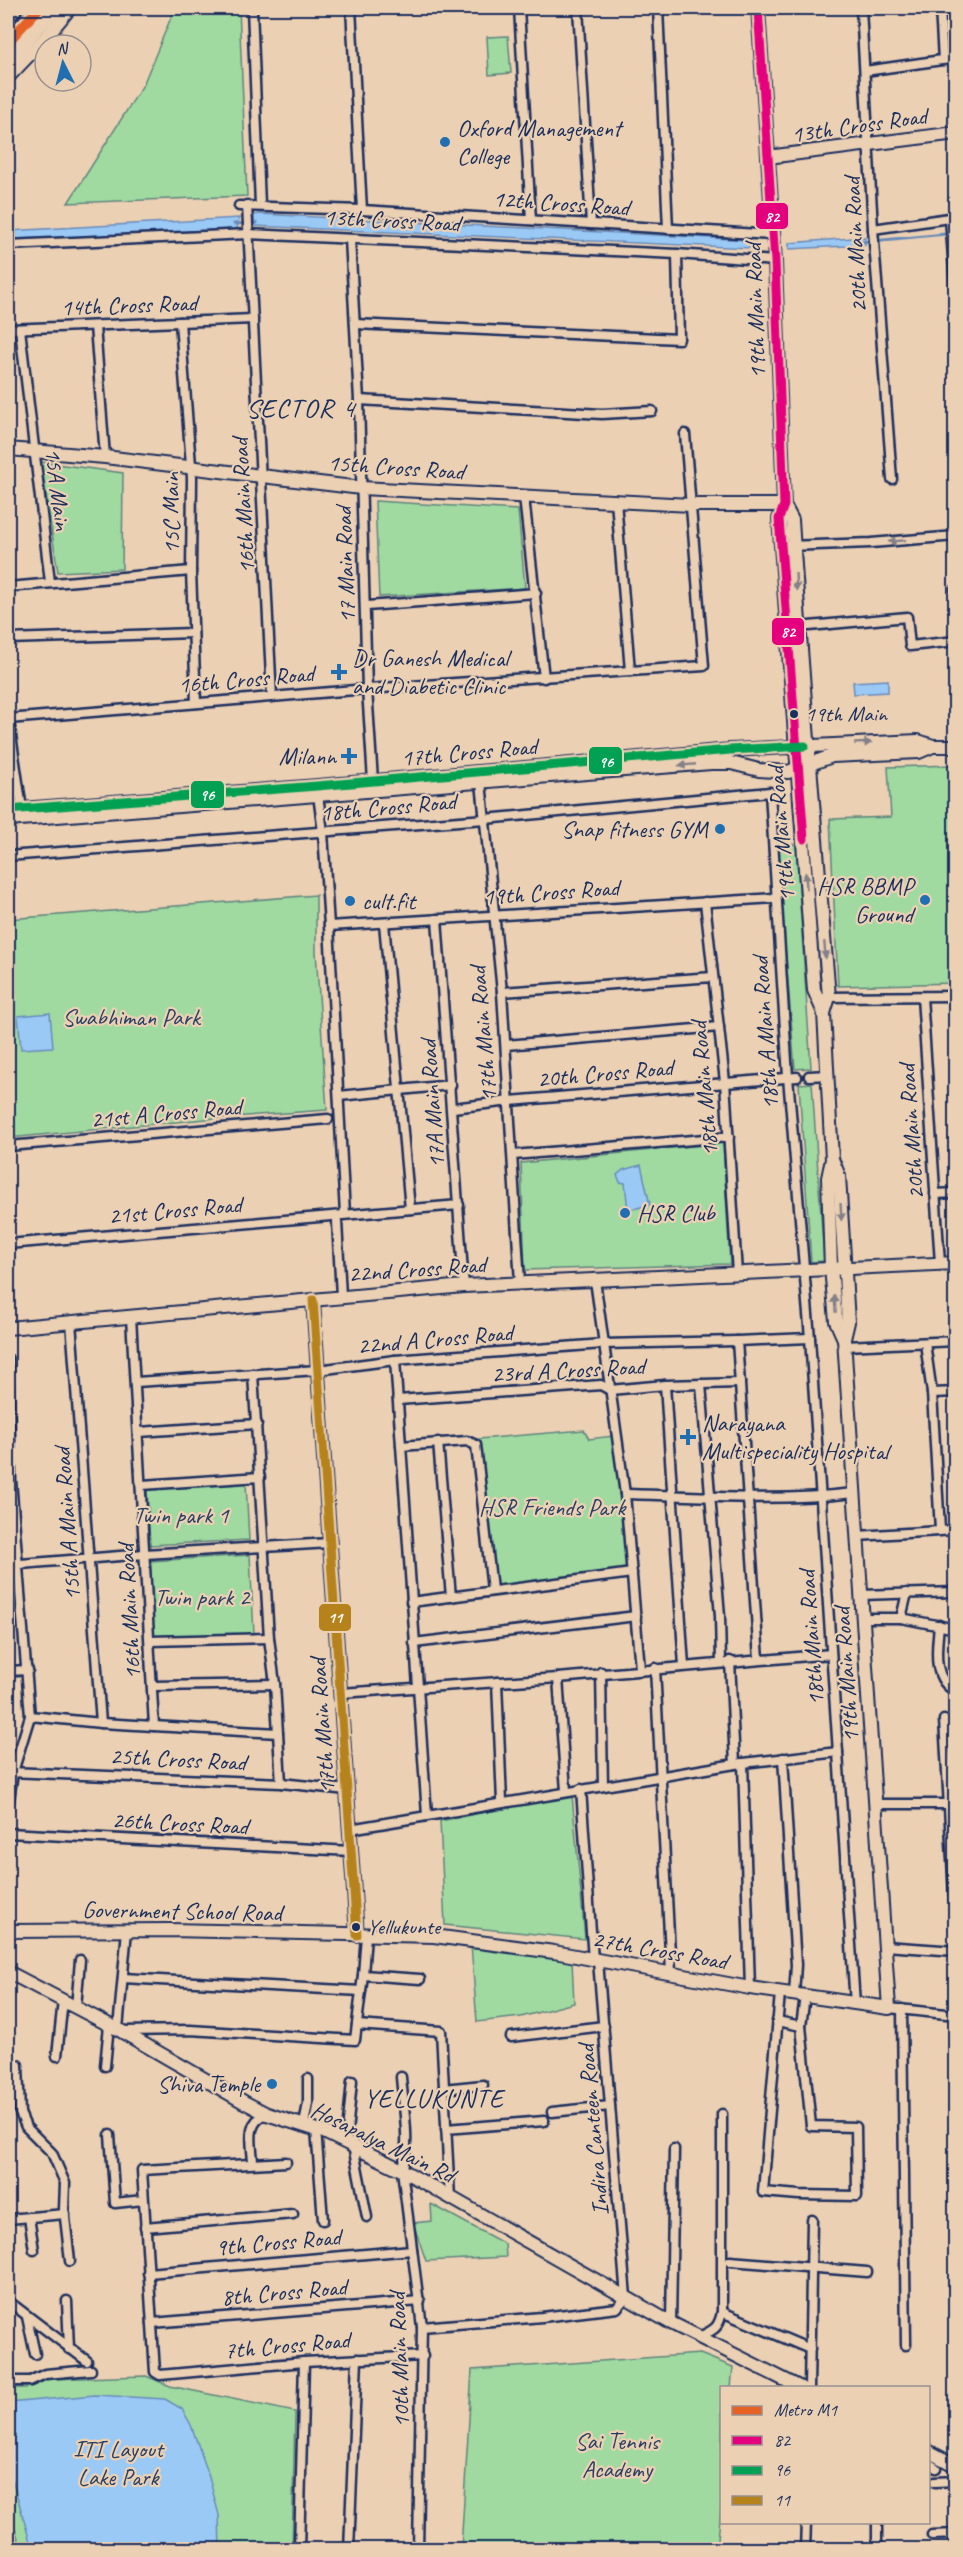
<svg xmlns="http://www.w3.org/2000/svg" width="963" height="2557" font-family="Caveat,sans-serif">
<style>
.green{fill:#a0daa0;stroke:#5e847f;stroke-width:1.5}
.water{fill:#9bc9f6;stroke:#688bb9;stroke-width:1.5}
.lines{fill:none;stroke-linecap:round;stroke-linejoin:round}
.stream{stroke:#688bb9;stroke-width:3}
.street-casing{stroke:#1b2f5e;stroke-width:13}
.secondary-casing{stroke:#1b2f5e;stroke-width:16}
.highway-casing{stroke:#1b2f5e;stroke-width:20}
.street{stroke:#ecd0b3;stroke-width:8}
.secondary{stroke:#ecd0b3;stroke-width:12}
.highway{stroke:#ecd0b3;stroke-width:15}
.bus-1-casing{stroke:#ecd0b3;stroke-width:14}
.bus-2-casing{stroke:#ecd0b3;stroke-width:14}
.bus-3-casing{stroke:#ecd0b3;stroke-width:14}
.bus-1{stroke:#e5007d;stroke-width:9}
.bus-2{stroke:#01a052;stroke-width:9}
.bus-3{stroke:#b5821c;stroke-width:9}
.metro-1-casing{stroke:#ecd0b3;stroke-width:15}
.metro-1{stroke:#e76225;stroke-width:10}
.oneway{fill:#848088}
.poi-dot{fill:#1f6fb2;stroke:#ecd0b3;stroke-width:2}
.bus-dot{fill:#1b2f5e;stroke:#ecd0b3;stroke-width:2}
.labels{text-anchor:middle;dominant-baseline:central;stroke-width:4.5;stroke-linejoin:round;paint-order:stroke}
.bus-label{font-size:22px;fill:#1b2f5e;stroke:#ecd0b3;text-anchor:start}
.street-label{font-size:24px;fill:#1b2f5e;stroke:#ecd0b3}
.poi-label{font-size:24px;fill:#1b2f5e;stroke:#ecd0b3;text-anchor:start}
.park-label{font-size:24px;fill:#284065;stroke:#ecd0b3}
.neighbourhood-label{font-size:26px;letter-spacing:1.5px;fill:#1b2f5e;stroke:#ecd0b3}
.quarter-label{font-size:27px;letter-spacing:1.5px;fill:#1b2f5e;stroke:#ecd0b3}
.line-badge{stroke:#ecd0b3;stroke-width:2}
.badge-label{font-size:16px;text-anchor:middle;font-weight:bold;fill:#fff}
</style>
<rect width="100%" height="100%" fill="#ecd0b3"/>
<filter id="ink" filterUnits="userSpaceOnUse"><feTurbulence type="fractalNoise" baseFrequency=".0167" numOctaves="2"/><feDisplacementMap in="SourceGraphic" scale="12" xChannelSelector="R" yChannelSelector="G"/><feConvolveMatrix kernelMatrix="1 2 1 2 8 2 1 2 1" color-interpolation-filters="sRGB"/></filter>
<g filter="url(#ink)">
<!-- green -->
<g class="green">
<polygon points="175,8 239,8 247,196 68,203 143,85"/>
<polygon points="508,36 511,73 489,75 487,37"/>
<polygon points="41,462 123,473 122,569 58,572"/>
<polygon points="375,501 518,510 525,588 379,597"/>
<polygon points="955,765 955,983 838,986 830,819 891,817 888,767"/>
<polygon points="796,844 811,1068 795,1069 777,846"/>
<polygon points="316,895 316,952 327,1110 217,1118 8,1138 8,919"/>
<polygon points="812,1083 824,1261 811,1262 799,1084"/>
<polygon points="723,1143 730,1264 525,1270 521,1163"/>
<polygon points="584,1430 589,1439 613,1436 628,1569 488,1587 479,1439"/>
<polygon points="246,1483 249,1540 150,1545 147,1488"/>
<polygon points="250,1555 254,1634 154,1639 150,1561"/>
<polygon points="572,1795 585,1939 445,1925 440,1821"/>
<polygon points="471,1945 572,1961 574,2003 521,2017 477,2022"/>
<polygon points="431,2204 505,2244 506,2257 426,2261 413,2223 432,2221"/>
<polygon points="700,2354 733,2367 731,2387 722,2388 722,2498 717,2549 461,2549 472,2370"/>
<polygon points="146,2376 170,2386 295,2412 292,2549 21,2549 8,2504 8,2388 26,2388 49,2379"/>
</g>
<!-- water -->
<g class="water">
<polygon points="260,214 750,240 751,248 254,226 254,215"/>
<polygon points="239,218 237,229 8,240 8,231"/>
<polygon points="865,237 865,245 789,249 789,243"/>
<polygon points="888,680 888,692 854,694 853,682"/>
<polygon points="50,1013 53,1047 21,1049 18,1016"/>
<polygon points="641,1165 650,1205 628,1210 625,1183 620,1182 617,1175 623,1170"/>
<polygon points="95,2395 165,2399 182,2409 191,2425 207,2470 219,2515 220,2549 32,2549 8,2464 8,2403"/>
</g>
<g class="lines">
<!-- stream -->
<g class="stream">
<polyline points="234,224 257,223"/>
<polyline points="862,242 956,233"/>
</g>
<defs>
<g id="street">
<polyline points="252,8 260,205"/>
<polyline points="351,8 362,210"/>
<polyline points="519,8 531,220"/>
<polyline points="578,8 591,224"/>
<polyline points="658,8 668,229"/>
<polyline points="861,8 873,229 892,479"/>
<polyline points="940,8 943,60"/>
<polyline points="865,71 956,58"/>
<polyline points="247,205 272,697"/>
<polyline points="239,206 362,210 773,235"/>
<polyline points="950,218 956,297"/>
<polyline points="873,229 956,217"/>
<polyline points="350,239 359,400 367,689 373,781"/>
<polyline points="8,245 248,234 677,254 775,261"/>
<polyline points="180,322 192,478 191,571 196,703"/>
<polyline points="355,324 679,339 677,254"/>
<polyline points="95,326 105,457"/>
<polyline points="8,329 253,319"/>
<polyline points="20,329 50,582"/>
<polyline points="359,400 602,414 652,411"/>
<polyline points="524,497 544,678"/>
<polyline points="616,501 630,671"/>
<polyline points="788,546 871,543 956,536"/>
<polyline points="8,587 191,571"/>
<polyline points="955,590 956,590"/>
<polyline points="367,606 536,593"/>
<polyline points="798,627 907,617 910,646 956,641"/>
<polyline points="8,639 193,633"/>
<polyline points="8,715 22,809"/>
<polyline points="8,719 367,689 704,666 685,434"/>
<polyline points="481,782 502,992 520,1283"/>
<polyline points="318,795 323,832 329,926 345,1214"/>
<polyline points="8,856 485,819 770,792 788,1077 810,1338 855,2004"/>
<polyline points="705,902 725,1082 737,1274"/>
<polyline points="437,919 464,1286"/>
<polyline points="384,923 410,1209"/>
<polyline points="329,926 776,898"/>
<polyline points="502,992 713,977"/>
<polyline points="824,997 956,996"/>
<polyline points="922,997 940,1263"/>
<polyline points="506,1045 719,1027"/>
<polyline points="809,1076 828,1075"/>
<polyline points="339,1096 451,1085"/>
<polyline points="453,1108 510,1101 797,1077"/>
<polyline points="8,1146 328,1119"/>
<polyline points="513,1155 729,1137"/>
<polyline points="935,1194 956,1193"/>
<polyline points="337,1221 341,1296"/>
<polyline points="8,1244 459,1205"/>
<polyline points="595,1280 625,1494 640,1669"/>
<polyline points="131,1317 154,1726"/>
<polyline points="71,1322 101,1723"/>
<polyline points="925,1343 932,1393 940,1530"/>
<polyline points="845,1346 956,1341"/>
<polyline points="8,1359 11,1480 30,1716 13,1772 8,1808"/>
<polyline points="395,1360 427,1815"/>
<polyline points="136,1382 318,1370 395,1360 603,1344 737,1341"/>
<polyline points="701,1384 720,1616 721,1662"/>
<polyline points="665,1385 684,1666"/>
<polyline points="932,1393 956,1392"/>
<polyline points="398,1400 601,1385 610,1390 665,1385 740,1383"/>
<polyline points="139,1432 257,1424"/>
<polyline points="438,1442 451,1597"/>
<polyline points="401,1446 467,1441 476,1445 492,1590"/>
<polyline points="142,1485 260,1477"/>
<path d="M625 1494C701 1496 779 1502 854 1493"/>
<polyline points="857,1536 956,1530"/>
<polyline points="8,1565 145,1554 330,1543"/>
<polyline points="861,1595 956,1592"/>
<polyline points="411,1602 632,1573"/>
<polyline points="863,1618 901,1618 956,1629"/>
<polyline points="901,1618 907,1593"/>
<path d="M939 1625C937 1648 931 1680 956 1691"/>
<polyline points="150,1641 269,1638"/>
<polyline points="414,1643 636,1616"/>
<polyline points="759,1659 737,1341 810,1338"/>
<polyline points="730,1661 735,1764"/>
<polyline points="655,1668 671,1972"/>
<polyline points="8,1671 28,1670"/>
<polyline points="601,1672 603,1786"/>
<polyline points="558,1678 566,1791"/>
<polyline points="497,1682 502,1802"/>
<polyline points="153,1686 275,1684"/>
<polyline points="341,1693 558,1678 831,1654"/>
<polyline points="30,1716 101,1723 278,1733 275,1684 269,1638 253,1374"/>
<polyline points="944,1720 956,1930"/>
<polyline points="278,1733 281,1783"/>
<polyline points="783,1758 796,1965 794,1995"/>
<polyline points="743,1763 750,1988"/>
<polyline points="9,1772 281,1783 347,1790"/>
<polyline points="581,1789 593,1960"/>
<polyline points="876,1804 954,1804"/>
<polyline points="350,1829 735,1764 838,1752"/>
<polyline points="8,1833 351,1851"/>
<polyline points="885,1946 956,1951"/>
<polyline points="363,1975 420,1979"/>
<polyline points="123,1978 361,1991"/>
<polyline points="780,1993 763,2192 799,2195 857,2196 856,2127 811,2126 801,2026 805,1996"/>
<polyline points="76,2008 80,1960"/>
<polyline points="889,2008 956,2015"/>
<polyline points="902,2009 906,2345"/>
<polyline points="777,2021 801,2026"/>
<polyline points="357,2025 441,2031 450,2198"/>
<polyline points="118,2029 127,1930"/>
<polyline points="122,2031 190,2030 355,2040 363,1975 366,1935"/>
<polyline points="511,2037 604,2026"/>
<polyline points="57,2056 63,2000"/>
<polyline points="18,2065 20,2113 26,2127 52,2153 65,2183 64,2209 70,2261"/>
<polyline points="105,2066 109,2025"/>
<path d="M401 2077C403 2103 411 2145 402 2170L422 2327 418 2550"/>
<polyline points="443,2089 483,2085"/>
<polyline points="552,2112 610,2106"/>
<polyline points="304,2125 308,2103 308,2079"/>
<polyline points="316,2129 323,2220"/>
<polyline points="446,2129 544,2121"/>
<polyline points="110,2135 115,2203 143,2200"/>
<polyline points="346,2143 352,2081"/>
<polyline points="353,2146 367,2217"/>
<path d="M253 2162C252 2143 245 2122 267 2114"/>
<polyline points="286,2162 142,2170 155,2372 160,2375 304,2362 423,2356"/>
<polyline points="29,2217 34,2250"/>
<polyline points="8,2219 65,2214"/>
<polyline points="145,2227 293,2214"/>
<polyline points="730,2261 867,2272"/>
<polyline points="148,2273 412,2250"/>
<polyline points="8,2301 87,2361"/>
<polyline points="67,2301 69,2349"/>
<polyline points="722,2312 810,2349"/>
<polyline points="27,2317 35,2354"/>
<polyline points="152,2323 420,2301"/>
<polyline points="671,2323 674,2149"/>
<polyline points="422,2327 542,2317 617,2308 626,2297 598,1961"/>
<path d="M699 2337C714 2330 719 2328 722 2312V2114"/>
<polyline points="8,2381 30,2381 45,2374 91,2370"/>
<polyline points="809,2388 812,2220"/>
<polyline points="928,2463 936,2468"/>
<polyline points="935,2482 956,2481"/>
<polyline points="932,2535 956,2534"/>
<polyline points="8,2539 11,2550"/>
<polyline points="299,2550 304,2362"/>
<polyline points="349,2550 357,2359"/>
<polyline points="805,2550 806,2522"/>
<polyline points="877,2550 877,2522"/>
</g>
<g id="secondary">
<polyline points="758,8 775,261 784,505 779,519 814,990 824,1013 832,1159 828,1178 831,1268 836,1321 844,1339"/>
<polyline points="8,37 42,8"/>
<polyline points="8,77 45,38 70,8"/>
<polyline points="768,157 956,133"/>
<polyline points="8,449 105,457 361,488 691,505 784,505"/>
<path d="M784 505 792 520C802 679 816 838 829 997L824 1013"/>
<polyline points="8,810 317,786 730,750 918,741 933,746"/>
<polyline points="8,820 711,763 731,763 759,770 788,772 832,756 919,752 933,746 956,746"/>
<polyline points="313,1300 357,1935"/>
<polyline points="8,1328 464,1286 956,1263"/>
<polyline points="8,1931 170,1930 434,1936 554,1952 750,1988 889,2008 844,1339 848,1322 839,1176 832,1159"/>
<polyline points="8,1972 121,2031 244,2102 267,2114 324,2132 402,2170 671,2323 801,2388"/>
<polyline points="928,2451 956,2466"/>
</g>
<g id="highway">
<polyline points="8,15 14,8"/>
<polyline points="8,59 54,8"/>
</g>
</defs>
<!-- street casing -->
<use href="#street" class="street-casing"/>
<!-- secondary casing -->
<use href="#secondary" class="secondary-casing"/>
<!-- highway casing -->
<use href="#highway" class="highway-casing"/>
<!-- street -->
<use href="#street" class="street"/>
<!-- secondary -->
<use href="#secondary" class="secondary"/>
<!-- highway -->
<use href="#highway" class="highway"/>
<defs>
<polyline id="bus-1" points="758,8 775,261 784,505 779,519 804,839"/>
<polyline id="bus-2" points="8,810 317,786 730,750 805,746"/>
<polyline id="bus-3" points="313,1300 357,1935"/>
</defs>
<!-- bus-1 casing -->
<use href="#bus-1" class="bus-1-casing"/>
<!-- bus-2 casing -->
<use href="#bus-2" class="bus-2-casing"/>
<!-- bus-3 casing -->
<use href="#bus-3" class="bus-3-casing"/>
<!-- bus-1 -->
<use href="#bus-1" class="bus-1"/>
<!-- bus-2 -->
<use href="#bus-2" class="bus-2"/>
<!-- bus-3 -->
<use href="#bus-3" class="bus-3"/>
<defs>
<polyline id="metro-1" points="8,42 39,8"/>
</defs>
<!-- metro-1 casing -->
<use href="#metro-1" class="metro-1-casing"/>
<!-- metro-1 -->
<use href="#metro-1" class="metro-1"/>
</g>
<!-- one-way arrows -->
<defs><path id="oneway-solid" d="M-6-.8H1V-3.2L6.5 0L1 3.2V.8H-6Z" transform="scale(1.5)"/></defs>
<g class="oneway">
<use href="#oneway-solid" transform="translate(897 541) rotate(175)"/>
<use href="#oneway-solid" transform="translate(796 582) rotate(87)"/>
<use href="#oneway-solid" transform="translate(863 743) rotate(-3)"/>
<use href="#oneway-solid" transform="translate(687 765) rotate(175)"/>
<use href="#oneway-solid" transform="translate(806 881) rotate(-94)"/>
<use href="#oneway-solid" transform="translate(825 950) rotate(85)"/>
<use href="#oneway-solid" transform="translate(841 1212) rotate(87)"/>
<use href="#oneway-solid" transform="translate(835 1304) rotate(-95)"/>
</g>
</g>
<!-- markers -->
<g class="poi-dot">
<circle cx="445" cy="142" r="6"/>
<path d="M336 663h6v6h6v6h-6v6h-6v-6h-6v-6h6z"/>
<path d="M346 747h6v6h6v6h-6v6h-6v-6h-6v-6h6z"/>
<circle cx="720" cy="829" r="6"/>
<circle cx="925" cy="900" r="6"/>
<circle cx="350" cy="901" r="6"/>
<circle cx="625" cy="1213" r="6"/>
<path d="M685 1428h6v6h6v6h-6v6h-6v-6h-6v-6h6z"/>
<circle cx="272" cy="2084" r="6"/>
</g>
<g class="bus-dot">
<circle cx="794" cy="714" r="5"/>
<circle cx="356" cy="1927" r="5"/>
</g>
<g class="labels">
<!-- bus labels -->
<g class="bus-label">
<text x="805" y="714">19th Main</text>
<text x="367" y="1927">Yellukunte</text>
</g>
<!-- street labels -->
<g class="street-label">
<text transform="translate(859 125) rotate(-8)">13th Cross Road</text>
<text transform="translate(561 203) rotate(4)">12th Cross Road</text>
<text transform="translate(392 220) rotate(3)">13th Cross Road</text>
<text transform="translate(855 245) rotate(-93)">20th Main Road</text>
<text transform="translate(129 305) rotate(-2)">14th Cross Road</text>
<text transform="translate(755 311) rotate(-92)">19th Main Road</text>
<text transform="translate(396 467) rotate(4)">15th Cross Road</text>
<text transform="translate(58 489) rotate(83)">15A Main</text>
<text transform="translate(243 506) rotate(-93)">16th Main Road</text>
<text transform="translate(171 513) rotate(-90)">15C Main</text>
<text transform="translate(345 565) rotate(-92)">17 Main Road</text>
<text transform="translate(246 679) rotate(-5)">16th Cross Road</text>
<text transform="translate(469 752) rotate(-5)">17th Cross Road</text>
<text transform="translate(388 807) rotate(-5)">18th Cross Road</text>
<text transform="translate(781 834) rotate(-95)">19th Main Road</text>
<text transform="translate(551 892) rotate(-4)">19th Cross Road</text>
<text transform="translate(765 1033) rotate(-94)">18th A Main Road</text>
<text transform="translate(483 1034) rotate(-95)">17th Main Road</text>
<text transform="translate(605 1073) rotate(-5)">20th Cross Road</text>
<text transform="translate(704 1089) rotate(-95)">18th Main Road</text>
<text transform="translate(432 1104) rotate(-94)">17A Main Road</text>
<text transform="translate(166 1113) rotate(-5)">21st A Cross Road</text>
<text transform="translate(911 1132) rotate(-94)">20th Main Road</text>
<text transform="translate(175 1210) rotate(-5)">21st Cross Road</text>
<text transform="translate(417 1269) rotate(-4)">22nd Cross Road</text>
<text transform="translate(435 1339) rotate(-5)">22nd A Cross Road</text>
<text transform="translate(568 1370) rotate(-3)">23rd A Cross Road</text>
<text transform="translate(67 1524) rotate(-94)">15th A Main Road</text>
<text transform="translate(129 1612) rotate(-93)">16th Main Road</text>
<text transform="translate(811 1638) rotate(-94)">18th Main Road</text>
<text transform="translate(846 1675) rotate(-94)">19th Main Road</text>
<text transform="translate(322 1726) rotate(-94)">17th Main Road</text>
<text transform="translate(178 1759) rotate(3)">25th Cross Road</text>
<text transform="translate(180 1823) rotate(3)">26th Cross Road</text>
<text transform="translate(182 1911) rotate(1)">Government School Road</text>
<text transform="translate(660 1950) rotate(10)">27th Cross Road</text>
<text transform="translate(593 2130) rotate(-95)">Indira Canteen Road</text>
<text transform="translate(383 2142) rotate(26)">Hosapalya Main Rd</text>
<text transform="translate(278 2242) rotate(-5)">9th Cross Road</text>
<text transform="translate(284 2292) rotate(-5)">8th Cross Road</text>
<text transform="translate(287 2345) rotate(-5)">7th Cross Road</text>
<text transform="translate(399 2360) rotate(-92)">10th Main Road</text>
</g>
<!-- poi labels -->
<g class="poi-label">
<text x="457" y="128">Oxford Management<tspan x="457" dy="28">College</tspan></text>
<text x="352" y="658">Dr Ganesh Medical<tspan x="352" dy="28">and Diabetic Clinic</tspan></text>
<text x="336" y="756" text-anchor="end">Milann</text>
<text x="708" y="829" text-anchor="end">Snap fitness GYM</text>
<text x="913" y="886" text-anchor="end">HSR BBMP<tspan x="913" dy="28">Ground</tspan></text>
<text x="362" y="901">cult.fit</text>
<text x="637" y="1213">HSR Club</text>
<text x="702" y="1423">Narayana<tspan x="702" dy="28">Multispeciality Hospital</tspan></text>
<text x="260" y="2084" text-anchor="end">Shiva Temple</text>
</g>
<!-- park labels -->
<g class="park-label">
<text x="131" y="1017">Swabhiman Park</text>
<text x="552" y="1507">HSR Friends Park</text>
<text x="181" y="1515">Twin park 1</text>
<text x="202" y="1597">Twin park 2</text>
<text x="617" y="2441">Sai Tennis<tspan x="617" dy="28">Academy</tspan></text>
<text x="118" y="2449">ITI Layout<tspan x="118" dy="28">Lake Park</tspan></text>
</g>
<!-- neighbourhood labels -->
<g class="neighbourhood-label">
<text x="434" y="2098">YELLUKUNTE</text>
</g>
<!-- quarter labels -->
<g class="quarter-label">
<text x="301" y="408">SECTOR 4</text>
</g>
</g>
<g class="line-badge">
<rect x="755" y="202" width="34" height="28" rx="6" fill="#e5007d"/>
<rect x="771" y="617" width="34" height="29" rx="6" fill="#e5007d"/>
<rect x="588" y="746" width="35" height="29" rx="6" fill="#01a052"/>
<rect x="190" y="780" width="35" height="29" rx="6" fill="#01a052"/>
<rect x="318" y="1603" width="34" height="29" rx="6" fill="#b5821c"/>
</g>
<g class="badge-label">
<text x="772" y="222">82</text>
<text x="788" y="637">82</text>
<text x="606" y="767">96</text>
<text x="207" y="800">96</text>
<text x="335" y="1623">11</text>
</g>
<!-- margin -->
<rect width="963" height="2557" fill="none" stroke="#ecd0b3" stroke-width="30"/>
<rect x="15" y="15" width="933" height="2527" fill="none" stroke="#1b2f5e" stroke-width="2" filter="url(#ink)"/>
<!-- legend -->
<rect x="720" y="2386" width="210" height="138" fill="#ecd0b3" stroke="#989091" stroke-width="1.5"/>
<rect x="732" y="2406" width="30" height="9" fill="#e76225" stroke="#989091" stroke-width="1.5"/>
<text x="774" y="2416" font-size="18" fill="#1b2f5e">Metro M1</text>
<rect x="732" y="2436" width="30" height="9" fill="#e5007d" stroke="#989091" stroke-width="1.5"/>
<text x="774" y="2446" font-size="18" fill="#1b2f5e">82</text>
<rect x="732" y="2466" width="30" height="9" fill="#01a052" stroke="#989091" stroke-width="1.5"/>
<text x="774" y="2476" font-size="18" fill="#1b2f5e">96</text>
<rect x="732" y="2496" width="30" height="9" fill="#b5821c" stroke="#989091" stroke-width="1.5"/>
<text x="774" y="2506" font-size="18" fill="#1b2f5e">11</text>
<!-- north arrow -->
<g transform="translate(63 63) rotate(354)"><circle r="28" fill="#ecd0b3" stroke="#989091" stroke-width="1.5"/>
<path d="M0-4.5L10 22L0 15L-10 22Z" fill="#1f6fb2"/>
<text y="-9" font-size="16" font-weight="bold" text-anchor="middle" fill="#1b2f5e">N</text>
</g>
</svg>
